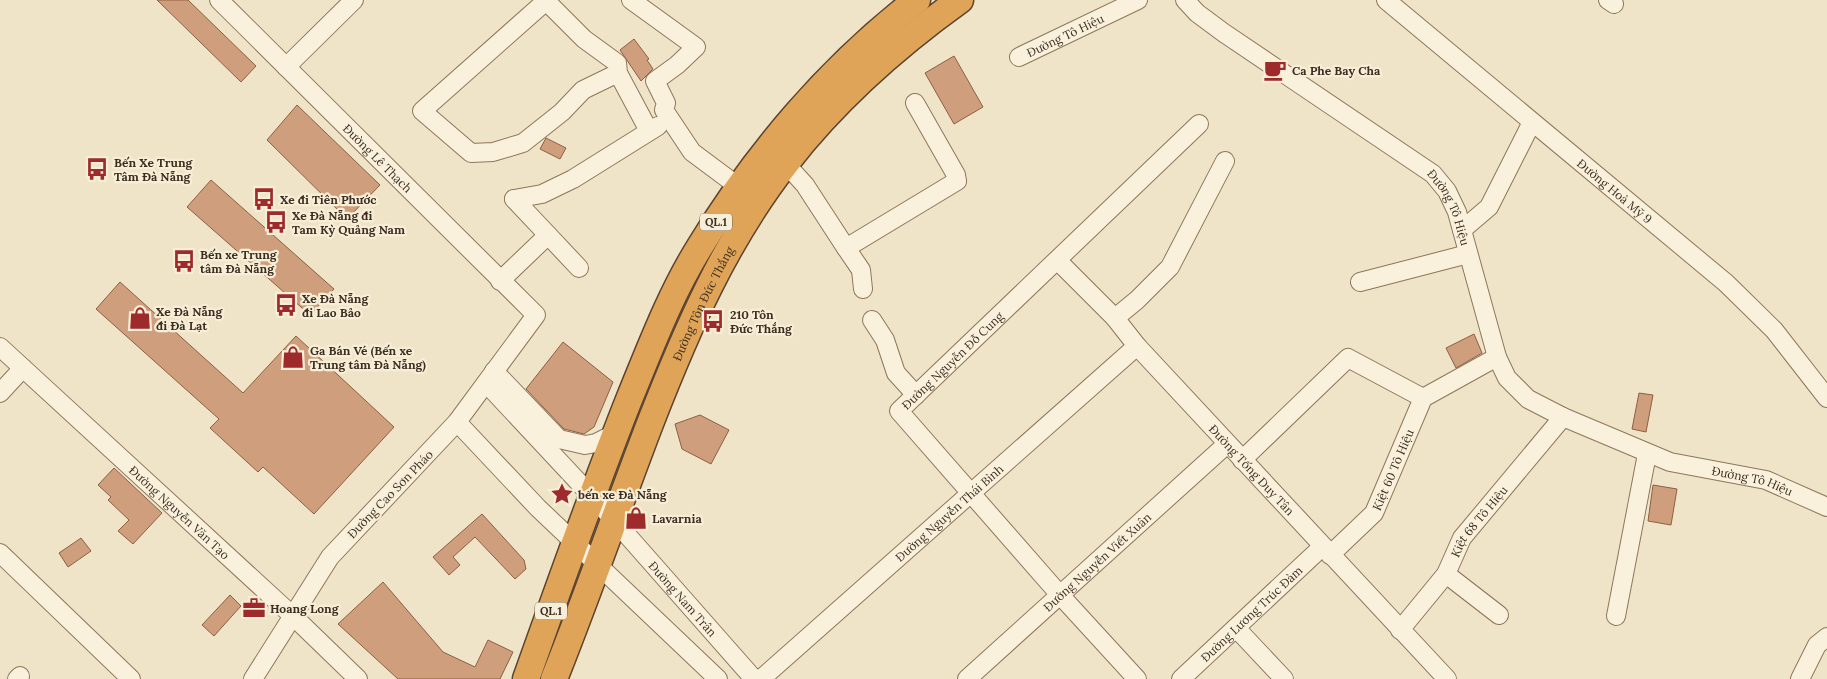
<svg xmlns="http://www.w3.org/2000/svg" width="1827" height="679" font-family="Lora,serif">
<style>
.building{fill:#cf9f7d;stroke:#8d5f41}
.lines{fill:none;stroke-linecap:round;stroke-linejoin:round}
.minor-casing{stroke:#8d765c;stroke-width:20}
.highway-casing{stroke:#5b4430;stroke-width:29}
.minor{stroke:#faf1dc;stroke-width:18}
.highway{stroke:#e0a458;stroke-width:26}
.labels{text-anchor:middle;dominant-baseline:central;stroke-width:4.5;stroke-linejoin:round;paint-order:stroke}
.shield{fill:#f7eed8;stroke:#756857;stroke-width:1}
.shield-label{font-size:11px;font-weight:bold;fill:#3d2e20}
.street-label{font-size:12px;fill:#3d2e20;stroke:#f7eed8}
.poi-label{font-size:12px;font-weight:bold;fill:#3d2e20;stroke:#f7eed8;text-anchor:start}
</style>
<rect width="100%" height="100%" fill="#f0e4c8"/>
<!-- building -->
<g class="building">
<polygon points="157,0 188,0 256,66 241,82"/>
<polygon points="634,39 649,59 647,60 653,69 641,81 620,50"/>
<polygon points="954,56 983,107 954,124 925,73"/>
<polygon points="297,105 380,185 347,219 267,140"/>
<polygon points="546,138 566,148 560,159 540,149"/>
<polygon points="211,180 334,289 310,315 187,207"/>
<polygon points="120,282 243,393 296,336 394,427 314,514 263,467 258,472 210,428 219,419 96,309"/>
<polygon points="1474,334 1482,353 1456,368 1446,348"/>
<polygon points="563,342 613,382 594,427 584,434 564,429 526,389"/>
<polygon points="1639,393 1653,395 1646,432 1632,429"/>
<polygon points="700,415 729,430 711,464 682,449 675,424"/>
<polygon points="114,468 162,513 133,544 118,531 129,520 108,500 111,497 98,485"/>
<polygon points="1653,485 1677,489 1671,525 1648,521"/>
<polygon points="482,514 524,560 526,569 515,579 475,537 453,557 460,565 449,575 433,557"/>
<polygon points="81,538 91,551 68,567 59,553"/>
<polygon points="383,582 443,652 475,667 488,640 513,652 500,679 398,679 338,624"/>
<polygon points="230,595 241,606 214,636 202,625"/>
</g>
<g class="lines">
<defs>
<g id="minor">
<path id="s1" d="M219 0 536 315 457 422 330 557 253 679"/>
<polyline points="631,0 696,47 677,65 655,81 666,103 664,110 692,152 739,187"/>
<path id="s2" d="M1185 0 1197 13 1224 33 1433 174 1447 191 1457 212 1497 357 1507 378 1528 399 1563 417 1670 462 1766 480 1827 507"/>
<path id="s3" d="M1386 0 1726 283 1774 330 1827 398"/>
<polyline points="1608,0 1614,4"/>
<path id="s4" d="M1019 57 1138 0"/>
<polyline points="286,67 354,0"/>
<polyline points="618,73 617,63 584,39 546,1 422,111 471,153 493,152 523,143 562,112 583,90 618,73 649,131"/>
<polyline points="785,163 805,185 846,248"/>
<polyline points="514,199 542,194 573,179 658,126"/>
<polyline points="1462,230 1489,207 1532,122"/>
<polyline points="548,235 579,268"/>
<path id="s5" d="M1058 261 1115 318 1137 346 1447 679"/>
<polyline points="500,281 548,235 514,199"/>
<polyline points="1360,282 1468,254"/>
<polyline points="863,289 861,270 846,248 957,181 956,175 915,103"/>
<polyline points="1115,318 1137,300 1170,267 1225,161"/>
<polyline points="872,320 885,340 896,373 916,395"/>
<path id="s6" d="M0 347 294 617 358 679"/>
<polyline points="494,371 559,439 585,445 596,443 616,433"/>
<path id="s7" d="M486 383 613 519 754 679"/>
<polyline points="0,393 23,368"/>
<polyline points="457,422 538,508 718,679"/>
<polyline points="1242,460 1348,358 1423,398"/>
<polyline points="0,553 131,679"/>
<path id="s8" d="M1330 555 1374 513 1423 398 1497 357"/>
<polyline points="1446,574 1499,615"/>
<polyline points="1616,616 1647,454"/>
<polyline points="1236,628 1284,679"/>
<path id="s9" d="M1400 630 1446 574 1462 538 1563 417"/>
<polyline points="17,679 20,676"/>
<path id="s10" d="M761 679 1137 346"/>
<path id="s11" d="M967 679 1227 444"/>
<path id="s12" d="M1137 679 1060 595 899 411 1199 124"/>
<path id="s13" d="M1181 679 1322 547"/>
<polyline points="1800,679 1817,645 1827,637"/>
</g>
<g id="highway">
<path d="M526 679C560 584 593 490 630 397 651 346 670 295 699 248 756 154 830 67 917 0"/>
<path id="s14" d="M554 679C588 594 618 507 651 421 687 329 725 241 786 163 834 101 896 46 960 0"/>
</g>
</defs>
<!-- minor casing -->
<use href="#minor" class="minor-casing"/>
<!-- highway casing -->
<use href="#highway" class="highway-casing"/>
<!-- minor -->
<use href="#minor" class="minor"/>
<!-- highway -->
<use href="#highway" class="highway"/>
</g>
<!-- icons -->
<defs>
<symbol id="cafe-bare" viewBox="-9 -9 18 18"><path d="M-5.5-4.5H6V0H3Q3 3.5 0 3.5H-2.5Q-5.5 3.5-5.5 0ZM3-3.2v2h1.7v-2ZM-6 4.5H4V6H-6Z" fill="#9e2a2b" stroke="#f7eed8" stroke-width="2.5" paint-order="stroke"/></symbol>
<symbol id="bus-bare" viewBox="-9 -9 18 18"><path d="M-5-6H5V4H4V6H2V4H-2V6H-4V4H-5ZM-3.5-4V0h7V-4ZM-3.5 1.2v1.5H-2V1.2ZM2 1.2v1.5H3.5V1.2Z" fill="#9e2a2b" stroke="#f7eed8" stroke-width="2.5" paint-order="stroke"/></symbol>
<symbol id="shop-bare" viewBox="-9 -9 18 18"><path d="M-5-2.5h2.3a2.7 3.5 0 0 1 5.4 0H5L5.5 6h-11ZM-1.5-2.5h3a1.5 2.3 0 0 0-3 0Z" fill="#9e2a2b" stroke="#f7eed8" stroke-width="2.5" paint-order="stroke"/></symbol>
<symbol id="sight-bare" viewBox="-9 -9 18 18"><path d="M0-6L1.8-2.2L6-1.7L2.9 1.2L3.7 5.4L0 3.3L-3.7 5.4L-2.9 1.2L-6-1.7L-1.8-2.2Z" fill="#9e2a2b" stroke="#f7eed8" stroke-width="2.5" paint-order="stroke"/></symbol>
<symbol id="office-bare" viewBox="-9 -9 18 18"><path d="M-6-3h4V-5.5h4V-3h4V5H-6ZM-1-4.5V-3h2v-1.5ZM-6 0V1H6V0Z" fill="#9e2a2b" stroke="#f7eed8" stroke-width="2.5" paint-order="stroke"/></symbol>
</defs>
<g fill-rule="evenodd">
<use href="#cafe-bare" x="1259" y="54" width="32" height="32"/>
<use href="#bus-bare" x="81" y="153" width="32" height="32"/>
<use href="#bus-bare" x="248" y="183" width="32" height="32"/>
<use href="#bus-bare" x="260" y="206" width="32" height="32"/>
<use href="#bus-bare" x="168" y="245" width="32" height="32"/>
<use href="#bus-bare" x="270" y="289" width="32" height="32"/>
<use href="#shop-bare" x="124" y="302" width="32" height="32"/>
<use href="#bus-bare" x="697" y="305" width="32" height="32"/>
<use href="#shop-bare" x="277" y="341" width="32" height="32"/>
<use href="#sight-bare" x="546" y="478" width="32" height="32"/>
<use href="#shop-bare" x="620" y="502" width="32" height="32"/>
<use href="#office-bare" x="238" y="592" width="32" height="32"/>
</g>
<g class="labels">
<!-- shield labels -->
<g class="shield">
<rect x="700" y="213.5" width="32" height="17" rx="4"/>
<rect x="535" y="602.5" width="32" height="17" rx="4"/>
</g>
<g class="shield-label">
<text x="716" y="222">QL.1</text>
<text x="551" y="611">QL.1</text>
</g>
<!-- street labels -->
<g class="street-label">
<text stroke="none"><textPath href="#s4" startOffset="51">Đường Tô Hiệu</textPath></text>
<text stroke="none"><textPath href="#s1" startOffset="224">Đường Lê Thạch</textPath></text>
<text stroke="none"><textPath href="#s3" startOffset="298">Đường Hoà Mỹ 9</textPath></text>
<text stroke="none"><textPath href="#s2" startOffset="341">Đường Tô Hiệu</textPath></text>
<text stroke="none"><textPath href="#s14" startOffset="404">Đường Tôn Đức Thắng</textPath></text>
<text stroke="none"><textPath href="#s12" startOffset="432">Đường Nguyễn Đỗ Cung</textPath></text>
<text stroke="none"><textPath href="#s5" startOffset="285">Đường Tống Duy Tân</textPath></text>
<text stroke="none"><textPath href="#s8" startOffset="108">Kiệt 60 Tô Hiệu</textPath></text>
<text stroke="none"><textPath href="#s2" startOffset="792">Đường Tô Hiệu</textPath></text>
<text transform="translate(390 494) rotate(-46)">Đường Cao Sơn Pháo</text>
<text stroke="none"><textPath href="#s6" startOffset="244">Đường Nguyễn Văn Tạo</textPath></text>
<text stroke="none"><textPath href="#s10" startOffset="251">Đường Nguyễn Thái Bình</textPath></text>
<text stroke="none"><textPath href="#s9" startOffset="135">Kiệt 68 Tô Hiệu</textPath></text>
<text stroke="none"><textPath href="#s11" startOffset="175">Đường Nguyễn Viết Xuân</textPath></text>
<text stroke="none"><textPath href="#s7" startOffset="292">Đường Nam Trân</textPath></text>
<text stroke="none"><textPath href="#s13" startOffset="96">Đường Lương Trúc Đàm</textPath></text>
</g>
<!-- poi labels -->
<g class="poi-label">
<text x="1292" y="70">Ca Phe Bay Cha</text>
<text x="114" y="162">Bến Xe Trung<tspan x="114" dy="14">Tâm Đà Nẵng</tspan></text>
<text x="280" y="199">Xe đi Tiên Phước</text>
<text x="292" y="215">Xe Đà Nẵng đi<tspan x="292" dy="14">Tam Kỳ Quảng Nam</tspan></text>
<text x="200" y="254">Bến xe Trung<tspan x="200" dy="14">tâm Đà Nẵng</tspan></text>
<text x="302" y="298">Xe Đà Nẵng<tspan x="302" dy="14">đi Lao Bảo</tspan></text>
<text x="156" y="311">Xe Đà Nẵng<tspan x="156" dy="14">đi Đà Lạt</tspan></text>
<text x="730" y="314">210 Tôn<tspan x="730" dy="14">Đức Thắng</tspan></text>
<text x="310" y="350">Ga Bán Vé (Bến xe<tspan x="310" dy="14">Trung tâm Đà Nẵng)</tspan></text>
<text x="578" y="494">bến xe Đà Nẵng</text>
<text x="652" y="518">Lavarnia</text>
<text x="270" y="608">Hoang Long</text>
</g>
</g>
</svg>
